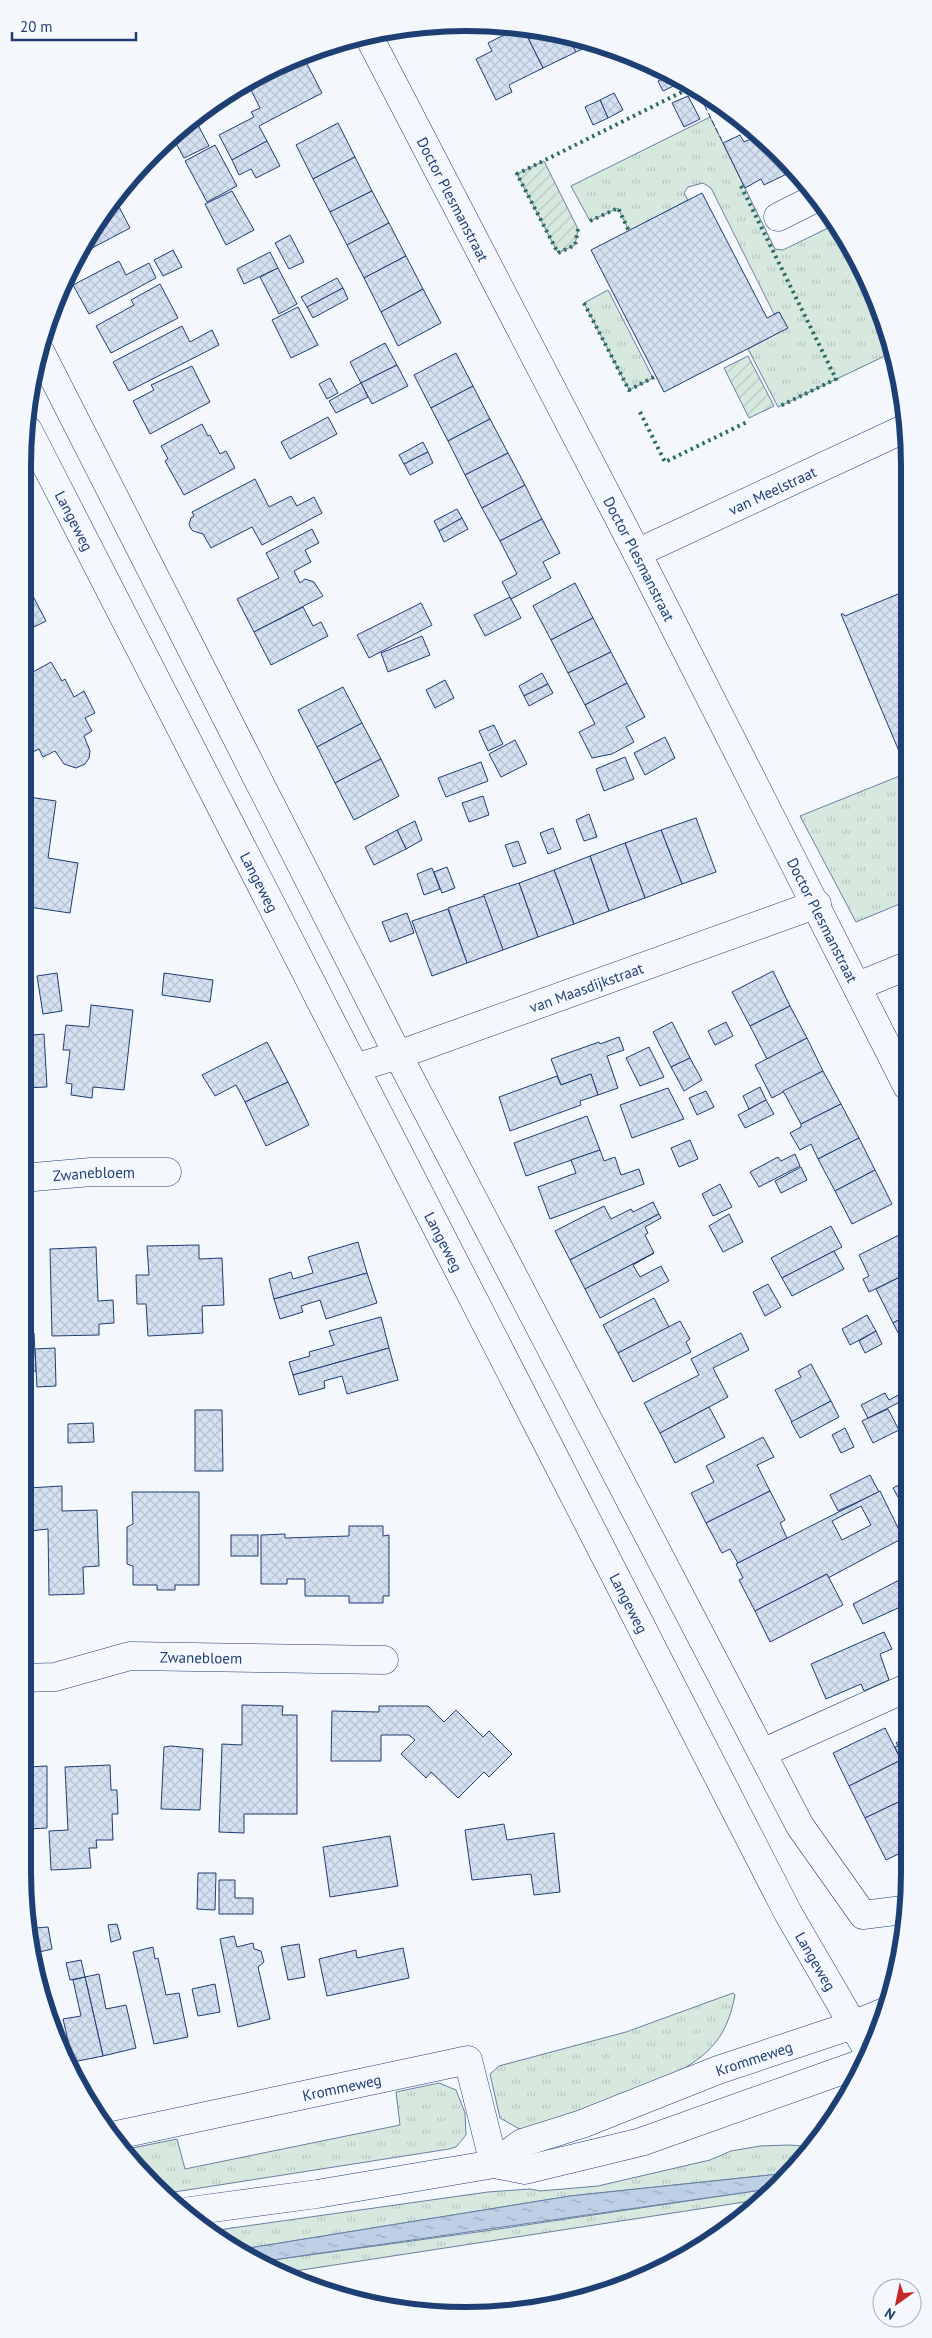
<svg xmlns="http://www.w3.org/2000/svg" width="932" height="2338" font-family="'PT Sans',sans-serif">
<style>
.grass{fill:url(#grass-tufts);stroke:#687fa3}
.garden{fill:url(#garden-furrows);stroke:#687fa3}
.water{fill:url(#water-ripples);stroke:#687fa3}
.building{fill:url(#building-cross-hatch);stroke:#1d3f73;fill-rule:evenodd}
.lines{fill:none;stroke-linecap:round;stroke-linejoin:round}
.minor-casing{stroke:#1d3f73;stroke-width:29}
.major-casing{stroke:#1d3f73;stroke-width:29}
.minor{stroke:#f4f7fb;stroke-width:28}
.major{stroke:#f4f7fb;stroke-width:28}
.hedge{stroke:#2c6c60;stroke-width:4;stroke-dasharray:2.5 4;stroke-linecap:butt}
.fence{stroke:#1d3f73;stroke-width:1;stroke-dasharray:6 2.5;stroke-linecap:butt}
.labels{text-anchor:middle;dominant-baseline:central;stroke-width:4;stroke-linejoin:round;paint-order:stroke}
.street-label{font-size:15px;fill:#1d3f73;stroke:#f4f7fb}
.rim{fill:none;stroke:#1d3f73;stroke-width:6}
</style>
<defs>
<pattern id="grass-tufts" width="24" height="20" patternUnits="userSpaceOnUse" patternTransform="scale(1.25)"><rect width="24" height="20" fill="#d7e8df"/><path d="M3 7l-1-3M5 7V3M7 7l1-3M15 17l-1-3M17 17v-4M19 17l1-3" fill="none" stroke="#b8c8c3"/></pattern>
<pattern id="garden-furrows" width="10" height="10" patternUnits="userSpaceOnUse" patternTransform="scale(1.25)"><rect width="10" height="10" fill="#d7e8df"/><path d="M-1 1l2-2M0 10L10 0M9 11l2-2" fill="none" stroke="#b8c8c3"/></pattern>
<pattern id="water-ripples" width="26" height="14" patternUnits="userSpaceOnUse" patternTransform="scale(1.25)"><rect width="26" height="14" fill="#bed0e5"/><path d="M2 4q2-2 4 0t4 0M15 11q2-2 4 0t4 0" fill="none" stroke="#9aaabe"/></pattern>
<pattern id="building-cross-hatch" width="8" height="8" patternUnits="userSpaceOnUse" patternTransform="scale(1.25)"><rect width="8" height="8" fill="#d5e0f0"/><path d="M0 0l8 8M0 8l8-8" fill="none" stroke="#b6c1d1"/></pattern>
</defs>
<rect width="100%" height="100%" fill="#f4f7fb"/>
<!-- grass -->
<g class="grass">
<polygon points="710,117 775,249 783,250 834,225 864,270 889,354 778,407 748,349 787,328 779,312 774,314 711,188 703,183 688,187 684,193 688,200 629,231 618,208 590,221 571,186"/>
<polygon points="608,290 653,378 629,390 584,303"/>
<polygon points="907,773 907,901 856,922 800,816"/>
<path d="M733 1993 735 1995C726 2043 705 2058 663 2080L523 2131 500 2118 490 2074 499 2066 626 2032Z"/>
<polygon points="439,2083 456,2090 465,2113 466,2135 456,2147 449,2149 168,2193 132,2164 122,2150 177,2139 185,2169 400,2125 396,2092"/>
<polygon points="789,2145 814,2147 789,2173 570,2196 237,2250 216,2232 225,2229 488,2192 530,2189 540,2191 598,2186 710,2160 731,2151 760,2146"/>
<polygon points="775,2188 764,2199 282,2273 258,2262 492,2230"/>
</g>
<!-- garden -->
<g class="garden">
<polygon points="544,161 578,229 575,245 558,253 517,174"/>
<polygon points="748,356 774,406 749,418 724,368"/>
</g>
<!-- water -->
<polygon class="water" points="789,2173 775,2188 762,2190 258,2262 237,2250 570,2196"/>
<!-- building -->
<g class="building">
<polygon points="522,26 568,37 576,52 543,68"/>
<polygon points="522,26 543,68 509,85 512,92 496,100 476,59 492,51 488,43"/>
<polygon points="568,37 595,43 576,52"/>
<polygon points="303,56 305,60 262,82 259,75 270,68"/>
<polygon points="305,60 322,93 259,126 267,141 232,160 219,135 254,117 251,112 260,108 250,88"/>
<polygon points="669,76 682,82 663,91 658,81"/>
<polygon points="614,93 623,110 608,118 600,100"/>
<polygon points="688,96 700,119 684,127 672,103"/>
<polygon points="600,100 608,118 593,125 585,107"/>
<polygon points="194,117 209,146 184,158 172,136"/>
<polygon points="338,123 355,157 313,179 296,145"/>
<polygon points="740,135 744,142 757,136 795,170 764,185 761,179 745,188 723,143"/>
<polygon points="267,141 280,166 256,178 251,169 239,175 232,160"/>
<polygon points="215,145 237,186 207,202 185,161"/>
<polygon points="355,157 372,191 330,212 313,179"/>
<polygon points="232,191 254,230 226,245 205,204"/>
<polygon points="372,191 389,223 347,245 330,212"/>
<polygon points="702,193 767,318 779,312 788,328 664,392 591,250"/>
<polygon points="115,199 130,228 77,256 82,245"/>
<polygon points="389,223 406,256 364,278 347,245"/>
<polygon points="290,235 304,262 289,269 275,243"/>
<polygon points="173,250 182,267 163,276 154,260"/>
<polygon points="270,252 278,268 244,284 237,269"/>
<polygon points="406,256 423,289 381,312 364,278"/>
<polygon points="119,261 126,275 149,263 156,278 89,314 73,285"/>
<polygon points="278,268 297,304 279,314 260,277"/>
<polygon points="337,278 343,288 307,307 301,297"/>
<polygon points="160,284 178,318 111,353 96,326 134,305 131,300"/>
<polygon points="343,288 348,299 313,318 307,307"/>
<polygon points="423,289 441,323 398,346 381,312"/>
<polygon points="298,307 318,345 291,358 272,320"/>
<polygon points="182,326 190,342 212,330 219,345 129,391 113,362"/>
<polygon points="385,343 397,365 361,383 350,362"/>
<polygon points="456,353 473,386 431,408 414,375"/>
<polygon points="397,365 408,386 372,404 361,383"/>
<polygon points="192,366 210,402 150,434 133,401 154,390 151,385"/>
<polygon points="330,378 338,393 327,399 319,384"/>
<polygon points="361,383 368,397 336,413 329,401"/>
<polygon points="473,386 490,419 448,441 431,408"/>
<polygon points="328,417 337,434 290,459 281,442"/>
<polygon points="490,419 508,453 465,475 448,441"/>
<polygon points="202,424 208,436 210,435 220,454 226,451 235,468 184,495 165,461 168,459 161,446"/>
<polygon points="423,442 428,452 404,464 399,455"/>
<polygon points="428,452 433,463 410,475 404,464"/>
<polygon points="508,453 525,485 482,508 465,475"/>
<polygon points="255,479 269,507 291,496 297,506 314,497 322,513 262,545 252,527 211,548 203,534 193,531 191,529 189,524 191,518 194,516 192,512"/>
<polygon points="525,485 542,519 500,541 482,508"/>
<polygon points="457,509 462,518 439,531 434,521"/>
<polygon points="462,518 468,529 444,542 439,531"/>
<polygon points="542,519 560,553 543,562 551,578 511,599 502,582 517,574 500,541"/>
<polygon points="312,529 319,543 305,550 311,562 294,571 300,583 305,579 314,582 323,596 254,632 237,599 279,578 266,553"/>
<polygon points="22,575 46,621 22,633"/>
<polygon points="575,583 593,618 551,640 533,606"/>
<polygon points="906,590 906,615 898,594"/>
<polygon points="898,594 906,615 907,770 841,614 843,614 845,616"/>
<polygon points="510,597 521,618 485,636 474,615"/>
<polygon points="421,603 432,625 369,658 357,635"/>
<polygon points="303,607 313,626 321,622 328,636 271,665 254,632"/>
<polygon points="593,618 611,652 568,673 551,640"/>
<polygon points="422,636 430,655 388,672 381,653"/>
<polygon points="611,652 627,683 585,705 568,673"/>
<polygon points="51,662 62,681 65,679 74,697 84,691 95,713 85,718 92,731 84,736 90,751 89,758 85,764 76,768 64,764 55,751 43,757 39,749 22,757 22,678"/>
<polygon points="542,673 548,684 524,696 519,686"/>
<polygon points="445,680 454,698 435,708 426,690"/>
<polygon points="627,683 645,717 626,727 634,742 612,754 592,758 579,732 595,724 585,705"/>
<polygon points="548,684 553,693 529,706 524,696"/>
<polygon points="343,687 362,723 317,747 298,710"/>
<polygon points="362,723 381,759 335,783 317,747"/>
<polygon points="494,725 503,744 488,751 479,731"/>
<polygon points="665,737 675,758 645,775 634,753"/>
<polygon points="515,740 527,764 501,777 489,754"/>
<polygon points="625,757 634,779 604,791 596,769"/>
<polygon points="381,759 399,796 354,820 335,783"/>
<polygon points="481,762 488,781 446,797 438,778"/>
<polygon points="22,796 56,801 48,858 78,863 70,913 22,906"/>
<polygon points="483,796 489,815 469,822 462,803"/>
<polygon points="589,814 597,837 584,841 576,820"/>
<polygon points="696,818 716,872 682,884 661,830"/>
<polygon points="415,821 422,840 406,849 397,830"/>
<polygon points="553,828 561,849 548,854 540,833"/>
<polygon points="397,830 406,849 374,865 365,847"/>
<polygon points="661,830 682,884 645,898 625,843"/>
<polygon points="518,841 526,863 513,867 505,845"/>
<polygon points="625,843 645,898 609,911 590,856"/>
<polygon points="590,856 609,911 574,924 554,870"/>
<polygon points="447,867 455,888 442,893 434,872"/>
<polygon points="432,868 440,889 424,895 417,874"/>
<polygon points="554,870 574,924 538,937 519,883"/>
<polygon points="519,883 538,937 503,950 483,895"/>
<polygon points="484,896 503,950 467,963 448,908"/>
<polygon points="448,909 467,963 432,976 412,921"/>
<polygon points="407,913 414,933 390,942 382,922"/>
<polygon points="773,971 790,1006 750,1026 732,992"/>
<polygon points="57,973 62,1011 43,1014 37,976"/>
<polygon points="164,973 213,980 210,1002 162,995"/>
<polygon points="91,1005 133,1010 124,1090 93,1087 92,1098 71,1095 72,1084 66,1083 70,1050 63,1050 66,1025 89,1027"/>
<polygon points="790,1006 807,1038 767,1059 750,1026"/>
<polygon points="672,1022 690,1058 671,1067 653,1032"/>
<polygon points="726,1022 733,1036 715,1045 708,1031"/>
<polygon points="44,1034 47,1087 22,1088 22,1036"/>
<polygon points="619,1037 624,1050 607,1056 618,1088 598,1095 591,1074 561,1085 551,1059 599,1042 600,1044"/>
<polygon points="807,1038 823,1071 772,1098 755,1065"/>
<polygon points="267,1042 288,1082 245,1102 236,1085 215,1096 202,1075"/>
<polygon points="649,1047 664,1077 640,1086 626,1058"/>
<polygon points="690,1058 702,1080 684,1091 671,1067"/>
<polygon points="823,1071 841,1104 801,1124 783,1091"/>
<polygon points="591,1074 598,1095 580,1101 581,1105 510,1131 499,1097 557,1076 561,1085"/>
<polygon points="288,1082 309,1125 266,1146 245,1102"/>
<polygon points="760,1087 766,1100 749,1109 743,1096"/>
<polygon points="668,1088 684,1119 632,1138 620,1105"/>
<polygon points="706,1091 714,1107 697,1115 689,1098"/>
<polygon points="766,1100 774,1114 745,1128 738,1115"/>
<polygon points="841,1104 859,1138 818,1159 811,1144 800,1150 790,1133 801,1127 801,1124"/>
<polygon points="587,1116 600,1150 526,1176 514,1143"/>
<polygon points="859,1138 875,1170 835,1191 818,1159"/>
<polygon points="690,1140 698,1159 679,1167 671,1148"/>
<polygon points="600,1150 604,1161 615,1157 621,1175 639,1169 644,1184 550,1219 538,1187 576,1173 571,1160"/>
<polygon points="795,1154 800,1166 759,1187 750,1172 778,1157 781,1161"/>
<polygon points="801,1167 807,1180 781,1193 775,1181"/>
<polygon points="875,1170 892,1204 852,1224 835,1191"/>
<polygon points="720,1184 732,1207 713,1216 702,1194"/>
<polygon points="653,1202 659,1214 570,1260 555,1231 604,1206 611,1219 631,1209 633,1212"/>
<polygon points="659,1214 661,1218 645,1227 648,1233 645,1235 654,1253 585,1289 570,1260"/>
<polygon points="729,1214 743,1242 723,1252 709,1226"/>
<polygon points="831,1226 842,1247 782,1278 771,1258"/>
<polygon points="899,1235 908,1252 908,1273 869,1292 863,1279 869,1276 859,1255"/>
<polygon points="358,1242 367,1273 274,1299 269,1279 291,1272 293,1279 313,1273 308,1257"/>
<polygon points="199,1245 199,1259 222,1258 224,1305 202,1306 203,1333 148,1336 146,1304 137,1304 136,1275 149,1275 147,1246"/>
<polygon points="96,1247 98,1301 113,1300 114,1323 99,1324 99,1335 52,1336 50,1249"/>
<polygon points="834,1251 844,1269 792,1296 782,1278"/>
<polygon points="654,1253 633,1265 640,1277 661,1266 669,1281 600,1318 585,1289"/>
<polygon points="367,1273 377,1303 326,1319 320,1300 301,1306 303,1312 280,1319 274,1299"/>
<polygon points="908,1273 908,1315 893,1323 876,1289"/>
<polygon points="768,1284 781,1307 765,1316 753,1292"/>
<polygon points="654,1298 669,1327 618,1353 603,1325"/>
<polygon points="867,1315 876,1331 850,1345 842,1329"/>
<polygon points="908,1315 908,1352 893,1323"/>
<polygon points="381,1317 389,1348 293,1375 289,1362 310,1356 309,1352 334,1345 329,1331"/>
<polygon points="680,1321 690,1339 686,1342 691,1352 633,1382 618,1353"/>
<polygon points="876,1331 882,1344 865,1353 859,1341"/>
<polygon points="22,1333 34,1333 36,1371 22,1371"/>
<polygon points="741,1333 749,1350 713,1368 728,1397 660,1433 644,1403 699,1375 691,1359"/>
<polygon points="55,1348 56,1386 37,1387 35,1349"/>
<polygon points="389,1348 398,1380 347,1394 342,1376 324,1381 325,1388 299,1395 293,1375"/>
<polygon points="811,1364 831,1401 792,1422 775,1390 801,1377 798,1371"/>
<polygon points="906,1391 908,1398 868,1418 861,1405 885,1393 889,1400"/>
<polygon points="831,1401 839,1417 800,1438 791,1422"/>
<polygon points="709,1407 725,1437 675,1463 660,1433"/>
<polygon points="888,1409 899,1430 873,1443 862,1421"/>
<polygon points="195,1410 222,1410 223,1471 195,1471"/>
<polygon points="93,1423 94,1442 68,1443 68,1424"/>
<polygon points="845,1428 854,1447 841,1453 832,1435"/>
<polygon points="763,1437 774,1457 757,1465 770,1491 706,1523 691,1493 714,1482 706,1466"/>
<polygon points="870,1475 879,1492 838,1511 830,1495"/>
<polygon points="908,1480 909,1517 893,1488"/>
<polygon points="62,1486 62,1511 97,1510 99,1566 83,1567 84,1594 49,1595 48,1529 29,1531 28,1488"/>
<polygon points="770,1491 785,1520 780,1523 787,1538 738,1563 730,1549 722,1553 706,1523"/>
<path d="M880 1491 903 1538 828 1578 827 1574 755 1611 739 1580 743 1578 736 1564ZM861 1506 871 1525 842 1540 832 1521Z"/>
<polygon points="132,1492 199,1492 199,1585 175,1585 175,1590 157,1590 157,1585 133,1585 133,1566 127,1564 127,1527 133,1524"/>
<polygon points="29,1520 30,1564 22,1564 22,1521"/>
<polygon points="349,1526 383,1526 383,1536 389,1535 389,1596 383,1596 383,1603 349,1603 349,1596 305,1596 305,1579 287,1579 287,1584 261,1584 261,1535 285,1534 285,1538 349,1536"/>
<rect x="231" y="1535" width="27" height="21"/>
<polygon points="827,1574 843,1605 770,1642 755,1611"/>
<polygon points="909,1575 909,1603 863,1624 853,1604"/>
<polygon points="884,1632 892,1649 880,1654 889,1680 864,1691 861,1684 826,1699 811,1664"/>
<polygon points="242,1705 283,1706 282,1715 297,1715 297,1814 244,1814 244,1833 219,1832 222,1744 242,1745"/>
<polygon points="379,1706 428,1706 444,1722 456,1710 483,1737 489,1731 512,1754 489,1777 484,1772 458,1798 431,1772 426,1778 401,1754 415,1740 409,1735 381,1735 381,1761 331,1761 332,1711 379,1712"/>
<polygon points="885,1728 901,1760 849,1786 833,1753"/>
<polygon points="909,1736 909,1756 901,1760 895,1747 898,1746 896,1743"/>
<polygon points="171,1746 203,1749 200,1810 161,1809 164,1747"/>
<polygon points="22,1748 29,1748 28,1767 47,1766 47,1828 28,1829 28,1850 22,1850"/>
<polygon points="909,1756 909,1776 901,1760"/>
<polygon points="901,1760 909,1776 909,1797 865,1818 849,1786"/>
<polygon points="110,1765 111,1790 117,1790 118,1814 112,1814 113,1840 96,1840 97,1848 89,1848 91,1868 51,1870 49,1831 68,1830 65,1767"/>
<polygon points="909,1797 909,1849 886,1860 865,1818"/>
<polygon points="504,1824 507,1840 554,1833 560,1892 534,1895 531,1874 472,1880 465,1830"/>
<polygon points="390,1836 398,1886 330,1897 323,1847"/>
<polygon points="198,1873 216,1873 215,1910 197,1909"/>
<polygon points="219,1880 235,1880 235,1898 253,1898 253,1914 219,1914"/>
<polygon points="117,1924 121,1939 111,1942 108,1925"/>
<polygon points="48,1927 52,1949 39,1952 35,1928"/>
<polygon points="234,1936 237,1947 253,1943 254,1949 261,1951 264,1962 258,1967 270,2019 238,2027 220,1939"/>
<polygon points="299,1944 305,1977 288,1980 281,1947"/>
<polygon points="153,1947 155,1959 158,1958 166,1995 179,1993 188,2037 154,2044 133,1952"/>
<polygon points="403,1948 409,1978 327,1996 319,1959 356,1950 357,1958"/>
<polygon points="81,1960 85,1977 70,1980 66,1963"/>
<polygon points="99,1974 106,2009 126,2005 136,2048 103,2056 85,1977"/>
<polygon points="85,1977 103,2056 73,2062 63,2019 81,2016 73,1980"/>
<polygon points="215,1984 220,2012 198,2016 192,1989"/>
</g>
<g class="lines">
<defs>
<g id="minor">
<path id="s1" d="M368 35 637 553 907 1086"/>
<polyline points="778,217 816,198"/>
<polyline points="41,353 398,1055 800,1826 863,1915 903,1910"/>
<path id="s2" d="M637 553 906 428"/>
<polyline points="858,986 907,966"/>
<path id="s3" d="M355 1068 398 1055 817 904"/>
<path id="s4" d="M22 1178 91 1172H167"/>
<path id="s5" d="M22 1678 55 1677 130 1656 384 1660"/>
<polyline points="762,1753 909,1687"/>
<path id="s6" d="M112 2136 468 2060 494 2164"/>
<path id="s7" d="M494 2164 522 2143 582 2124 718 2070 853 2025"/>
<polyline points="190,2211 317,2194 494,2164 525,2170 641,2142 860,2064"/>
</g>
<g id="major">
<path id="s8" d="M28 430 788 1913 867 2049"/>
<polyline points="853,2025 887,2011"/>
</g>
</defs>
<!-- minor casing -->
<use href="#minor" class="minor-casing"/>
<!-- major casing -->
<use href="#major" class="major-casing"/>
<!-- minor -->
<use href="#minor" class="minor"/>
<!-- major -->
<use href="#major" class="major"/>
<!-- hedge -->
<g class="hedge">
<polyline points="741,186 836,379 778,407"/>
<polyline points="590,221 618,208 629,231"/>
<polyline points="578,229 575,245 558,253 517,174 692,87"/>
<polyline points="584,303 629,390 656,376"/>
<polyline points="640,412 665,462 747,422"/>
</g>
<!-- fence -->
<polyline class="fence" points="697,90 723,143"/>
</g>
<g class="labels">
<!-- street labels -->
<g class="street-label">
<text stroke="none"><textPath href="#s1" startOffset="185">Doctor Plesmanstraat</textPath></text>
<text stroke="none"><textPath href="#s2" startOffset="149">van Meelstraat</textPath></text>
<text stroke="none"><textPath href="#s8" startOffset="102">Langeweg</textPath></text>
<text stroke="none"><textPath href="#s1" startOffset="590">Doctor Plesmanstraat</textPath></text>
<text stroke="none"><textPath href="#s8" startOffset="508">Langeweg</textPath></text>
<text stroke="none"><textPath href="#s1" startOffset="995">Doctor Plesmanstraat</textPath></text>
<text stroke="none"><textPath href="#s3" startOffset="245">van Maasdijkstraat</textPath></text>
<text stroke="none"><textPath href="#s4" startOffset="72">Zwanebloem</textPath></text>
<text stroke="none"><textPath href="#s8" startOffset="912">Langeweg</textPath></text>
<text stroke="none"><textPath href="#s8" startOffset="1318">Langeweg</textPath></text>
<text stroke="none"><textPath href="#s5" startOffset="182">Zwanebloem</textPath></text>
<text stroke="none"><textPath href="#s8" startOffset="1722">Langeweg</textPath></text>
<text stroke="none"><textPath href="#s7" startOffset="282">Krommeweg</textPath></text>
<text stroke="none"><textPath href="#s6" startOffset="235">Krommeweg</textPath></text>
</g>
</g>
<!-- crop -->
<path d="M0 0H932V2338H0ZM466 31H466A435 435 0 0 1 901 466V1872A435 435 0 0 1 466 2307H466A435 435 0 0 1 31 1872V466A435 435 0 0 1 466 31Z" fill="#f4f7fb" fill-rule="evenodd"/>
<path class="rim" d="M466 31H466A435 435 0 0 1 901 466V1872A435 435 0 0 1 466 2307H466A435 435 0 0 1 31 1872V466A435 435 0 0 1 466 31Z"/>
<!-- north arrow -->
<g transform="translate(897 2303) rotate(213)"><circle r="24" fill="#f4f7fb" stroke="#9eadc5"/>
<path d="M0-4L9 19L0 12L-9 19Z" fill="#c62828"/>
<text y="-8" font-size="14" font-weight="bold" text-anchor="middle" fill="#1d3f73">N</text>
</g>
<!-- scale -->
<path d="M12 32v8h124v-8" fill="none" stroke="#1d3f73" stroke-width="2.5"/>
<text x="20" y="32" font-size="15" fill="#1d3f73" stroke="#f4f7fb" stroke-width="4" paint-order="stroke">20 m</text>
</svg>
